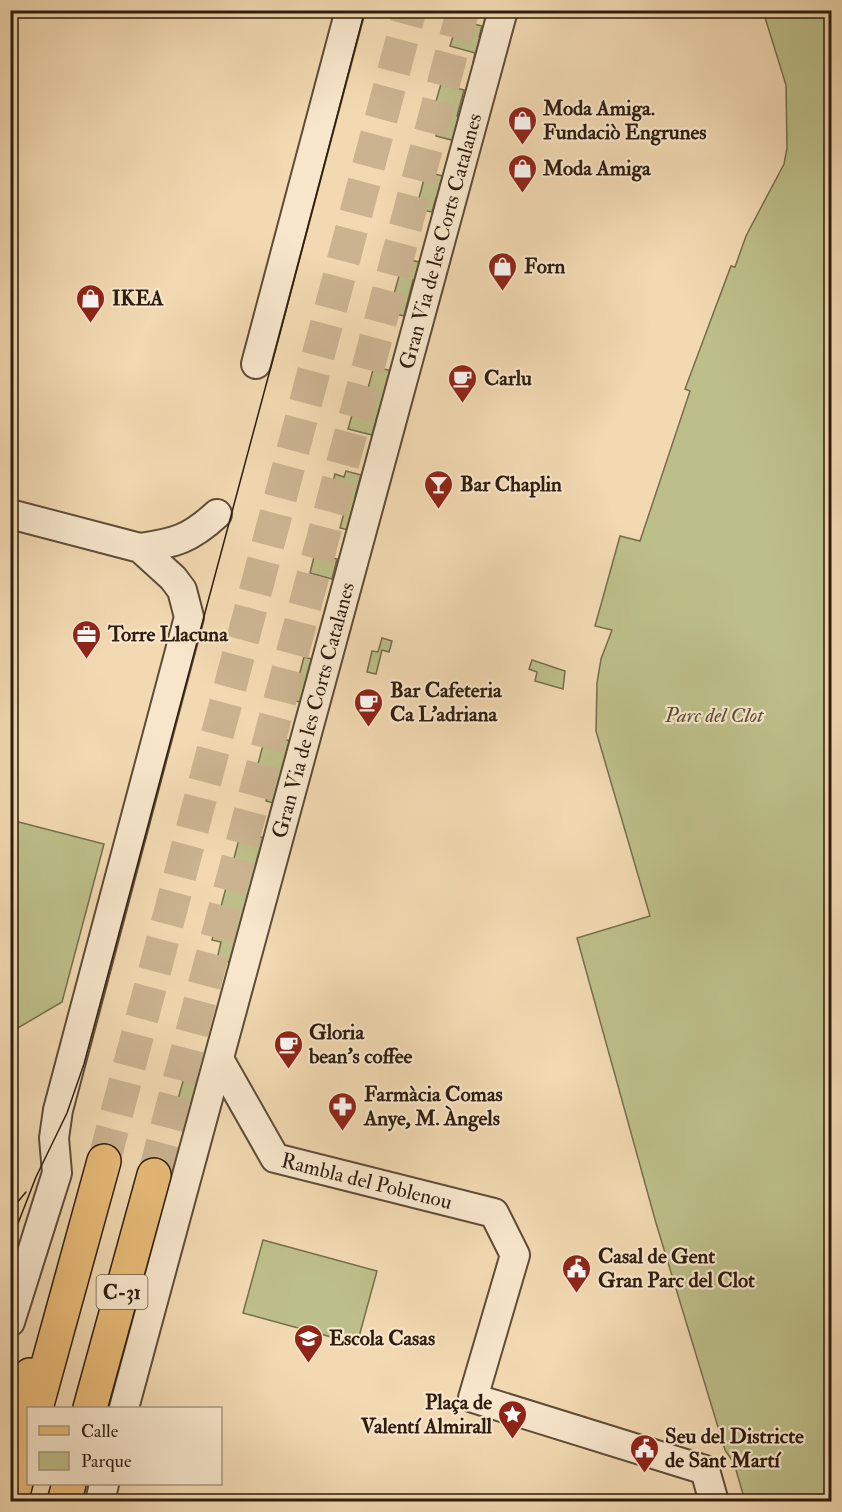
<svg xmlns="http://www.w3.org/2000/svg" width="842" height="1512" font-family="'IM FELL Double Pica',serif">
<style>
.green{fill:#bdbf8a;stroke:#766e4c;stroke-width:1.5}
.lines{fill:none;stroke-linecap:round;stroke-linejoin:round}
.primary-tunnel{stroke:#cbb390;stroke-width:33;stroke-dasharray:33 16;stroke-linecap:butt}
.street-casing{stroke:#5f4c37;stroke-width:32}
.primary-casing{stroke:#2e1d0e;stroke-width:36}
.street{stroke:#f7e6cc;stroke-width:28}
.primary{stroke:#e9bc78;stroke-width:33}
.tram{stroke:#2e1d0e;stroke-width:1.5}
.labels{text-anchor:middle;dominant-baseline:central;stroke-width:4.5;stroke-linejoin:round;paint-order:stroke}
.shield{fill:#f7e6cc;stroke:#6a5947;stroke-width:1.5}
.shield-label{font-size:20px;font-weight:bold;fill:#2e1d0e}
.poi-label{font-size:21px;font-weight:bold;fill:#2e1d0e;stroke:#f7e6cc;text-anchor:start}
.street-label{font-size:21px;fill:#2e1d0e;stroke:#f7e6cc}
.park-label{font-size:21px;font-style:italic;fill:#594e33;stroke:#f7e6cc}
</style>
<rect width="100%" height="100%" fill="#f2d9b1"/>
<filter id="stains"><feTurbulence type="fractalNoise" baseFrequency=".00333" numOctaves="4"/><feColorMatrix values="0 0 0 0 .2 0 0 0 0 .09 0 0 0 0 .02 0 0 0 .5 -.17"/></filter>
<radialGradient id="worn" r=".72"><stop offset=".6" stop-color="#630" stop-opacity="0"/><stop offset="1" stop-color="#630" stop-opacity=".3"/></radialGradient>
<!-- green -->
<g class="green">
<polygon points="763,11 832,11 831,1502 745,1501 734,1463 725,1450 656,1223 577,938 650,916 596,731 597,683 601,659 612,630 595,626 620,536 640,541 690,391 685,389 731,266 735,267 746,236 784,164 787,148 786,85"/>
<polygon points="470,23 482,26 479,37 486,39 479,65 473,63 475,53 450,46 455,30 467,34"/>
<polygon points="441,84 464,90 457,116 466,119 459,142 436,136 441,117 432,115"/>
<polygon points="426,172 443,176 440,184 448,186 444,200 436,198 432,212 416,209"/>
<polygon points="404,258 419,262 421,258 428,259 422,282 413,280 404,316 389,312"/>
<polygon points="374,366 398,373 394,387 386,386 372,435 348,429 359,391 367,392"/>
<polygon points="346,471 361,475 355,497 362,500 354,531 340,528 345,509 327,505 335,474 344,477"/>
<polygon points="315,553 337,559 332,579 310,573"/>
<polygon points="382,638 392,641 389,652 382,650 376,674 367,672 372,651 378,652"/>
<polygon points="304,657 320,661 307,704 285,698 291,674 299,676"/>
<polygon points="532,660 565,671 563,689 535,681 537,672 529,669"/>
<polygon points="282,739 297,742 281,805 266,801 271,783 254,779 263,745 279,749"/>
<polygon points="11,820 104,844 62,1002 11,1032"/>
<polygon points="241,832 264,838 247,925 240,924 230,962 217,959 221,942 212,940"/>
<polygon points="191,1053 198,1082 192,1104 178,1099"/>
<polygon points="263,1240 377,1271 357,1344 243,1313"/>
</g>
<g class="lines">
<!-- primary-tunnel -->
<g class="primary-tunnel">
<polyline points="104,1161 410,10"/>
<polyline points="154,1175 463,10"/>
</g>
<defs>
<g id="street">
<polyline points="256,364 350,10"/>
<polyline points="10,514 140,548 173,578 182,590 189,617 58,1110 54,1138 57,1173 10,1322"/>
<path d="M140 548C175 543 190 539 217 514"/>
<path id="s1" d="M220 1061 275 1158 494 1213 515 1255 473 1398 705 1470 714 1502"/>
<path id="s2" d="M124 1408 503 10"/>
<polyline points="100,1502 104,1484"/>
</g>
<g id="primary">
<polyline points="36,1408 104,1161"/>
<polyline points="90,1408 154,1175"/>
<polyline points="10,1423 30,1375"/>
<polyline points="11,1502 28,1435"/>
<polyline points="64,1502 69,1484"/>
</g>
</defs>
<!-- street casing -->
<use href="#street" class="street-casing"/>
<!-- primary casing -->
<use href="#primary" class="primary-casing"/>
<!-- street -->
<use href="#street" class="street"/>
<!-- primary -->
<use href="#primary" class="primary"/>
<!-- tram -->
<g class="tram">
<polyline points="10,1211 26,1192"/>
<path d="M10 1244 36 1177 67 1113 84 1064C177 712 274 362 365 10"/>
</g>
</g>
<!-- icons -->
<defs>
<symbol id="shop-pin" viewBox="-11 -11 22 30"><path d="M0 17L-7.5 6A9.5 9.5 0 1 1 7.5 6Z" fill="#8f2418" stroke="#f7e6cc"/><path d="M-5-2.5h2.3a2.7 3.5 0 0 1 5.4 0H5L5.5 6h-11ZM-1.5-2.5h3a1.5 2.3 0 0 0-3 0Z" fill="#fff"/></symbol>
<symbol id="cafe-pin" viewBox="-11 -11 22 30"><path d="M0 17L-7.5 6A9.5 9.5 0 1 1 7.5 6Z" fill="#8f2418" stroke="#f7e6cc"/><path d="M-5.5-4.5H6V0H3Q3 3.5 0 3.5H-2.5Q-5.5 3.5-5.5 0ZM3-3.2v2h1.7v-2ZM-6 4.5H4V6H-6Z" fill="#fff"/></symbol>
<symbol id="bar-pin" viewBox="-11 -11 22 30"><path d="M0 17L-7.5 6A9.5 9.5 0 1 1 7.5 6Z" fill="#8f2418" stroke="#f7e6cc"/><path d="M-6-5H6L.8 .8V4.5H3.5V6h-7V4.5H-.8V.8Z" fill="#fff"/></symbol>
<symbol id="office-pin" viewBox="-11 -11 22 30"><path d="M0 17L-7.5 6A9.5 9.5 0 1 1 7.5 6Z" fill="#8f2418" stroke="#f7e6cc"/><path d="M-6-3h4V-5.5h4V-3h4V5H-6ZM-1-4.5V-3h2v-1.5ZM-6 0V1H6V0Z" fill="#fff"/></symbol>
<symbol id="pharmacy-pin" viewBox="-11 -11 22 30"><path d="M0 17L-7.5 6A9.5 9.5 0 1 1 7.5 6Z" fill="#8f2418" stroke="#f7e6cc"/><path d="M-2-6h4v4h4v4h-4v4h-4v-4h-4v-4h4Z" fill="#fff"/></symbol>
<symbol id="civic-pin" viewBox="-11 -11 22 30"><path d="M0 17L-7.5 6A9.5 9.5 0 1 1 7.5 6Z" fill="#8f2418" stroke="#f7e6cc"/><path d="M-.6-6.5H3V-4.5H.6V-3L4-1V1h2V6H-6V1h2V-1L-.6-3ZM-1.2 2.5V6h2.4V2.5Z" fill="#fff"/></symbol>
<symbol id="school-pin" viewBox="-11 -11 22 30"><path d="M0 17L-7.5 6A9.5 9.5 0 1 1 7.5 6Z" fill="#8f2418" stroke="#f7e6cc"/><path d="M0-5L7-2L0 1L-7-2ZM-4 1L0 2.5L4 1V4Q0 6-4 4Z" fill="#fff"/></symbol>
<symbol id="sight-pin" viewBox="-11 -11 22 30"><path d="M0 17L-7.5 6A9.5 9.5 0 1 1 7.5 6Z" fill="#8f2418" stroke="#f7e6cc"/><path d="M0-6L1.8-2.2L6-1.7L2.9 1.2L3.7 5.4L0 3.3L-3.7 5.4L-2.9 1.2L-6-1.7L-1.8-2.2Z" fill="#fff"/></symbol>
</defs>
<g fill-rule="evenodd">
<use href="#shop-pin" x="506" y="104" width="33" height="45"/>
<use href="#shop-pin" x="506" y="152" width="33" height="45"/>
<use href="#shop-pin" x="486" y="250" width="33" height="45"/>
<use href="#shop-pin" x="74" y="282" width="33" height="45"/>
<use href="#cafe-pin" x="446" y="362" width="33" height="45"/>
<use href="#bar-pin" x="422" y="468" width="33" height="45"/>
<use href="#office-pin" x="70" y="618" width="33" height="45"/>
<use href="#cafe-pin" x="352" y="686" width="33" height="45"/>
<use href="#cafe-pin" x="272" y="1028" width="33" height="45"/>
<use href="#pharmacy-pin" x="326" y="1090" width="33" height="45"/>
<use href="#civic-pin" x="560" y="1252" width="33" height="45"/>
<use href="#school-pin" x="292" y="1322" width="33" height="45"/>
<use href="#sight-pin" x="496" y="1398" width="33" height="45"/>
<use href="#civic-pin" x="628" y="1432" width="33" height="45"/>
</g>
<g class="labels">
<!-- shield labels -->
<rect class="shield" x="96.5" y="1275" width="51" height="34" rx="4.5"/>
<g class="shield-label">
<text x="122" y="1292">C-31</text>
</g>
<!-- poi labels -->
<g class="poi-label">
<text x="543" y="108">Moda Amiga.<tspan x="543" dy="24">Fundaciò Engrunes</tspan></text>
<text x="543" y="168">Moda Amiga</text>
<text x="524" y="266">Forn</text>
<text x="112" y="298">IKEA</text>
<text x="484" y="378">Carlu</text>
<text x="460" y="484">Bar Chaplin</text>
<text x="108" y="634">Torre Llacuna</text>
<text x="390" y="690">Bar Cafeteria<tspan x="390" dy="24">Ca L'adriana</tspan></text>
<text x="309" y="1032">Gloria<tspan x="309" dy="24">bean's coffee</tspan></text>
<text x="364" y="1094">Farmàcia Comas<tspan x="364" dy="24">Anye, M. Àngels</tspan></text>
<text x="598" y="1256">Casal de Gent<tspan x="598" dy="24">Gran Parc del Clot</tspan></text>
<text x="329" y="1338">Escola Casas</text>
<text x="492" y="1402" text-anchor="end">Plaça de<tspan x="492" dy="24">Valentí Almirall</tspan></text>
<text x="665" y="1436">Seu del Districte<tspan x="665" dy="24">de Sant Martí</tspan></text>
</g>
<!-- street labels -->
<g class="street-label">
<text stroke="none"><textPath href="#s2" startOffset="1209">Gran Via de les Corts Catalanes</textPath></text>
<text stroke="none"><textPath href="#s2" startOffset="723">Gran Via de les Corts Catalanes</textPath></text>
<text stroke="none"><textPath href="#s1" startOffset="206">Rambla del Poblenou</textPath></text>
</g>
<!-- park labels -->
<g class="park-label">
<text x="714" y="715">Parc del Clot</text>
</g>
</g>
<!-- margin -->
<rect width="842" height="1512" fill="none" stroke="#f2d9b1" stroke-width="36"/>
<rect x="12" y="12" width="818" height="1488" fill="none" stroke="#2e1d0e" stroke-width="3"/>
<rect x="18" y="18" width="806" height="1476" fill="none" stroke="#2e1d0e" stroke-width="1.5"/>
<!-- legend -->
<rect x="27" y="1407" width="195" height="78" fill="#f7e6cc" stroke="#a79680" stroke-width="1.5"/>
<rect x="39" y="1426" width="30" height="9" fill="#e9bc78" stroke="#a79680" stroke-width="1.5"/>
<text x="81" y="1437" font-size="18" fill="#2e1d0e">Calle</text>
<rect x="39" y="1452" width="30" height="18" fill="#bdbf8a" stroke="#a79680" stroke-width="1.5"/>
<text x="81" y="1467" font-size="18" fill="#2e1d0e">Parque</text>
<rect width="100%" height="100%" filter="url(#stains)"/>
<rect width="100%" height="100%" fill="url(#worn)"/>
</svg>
